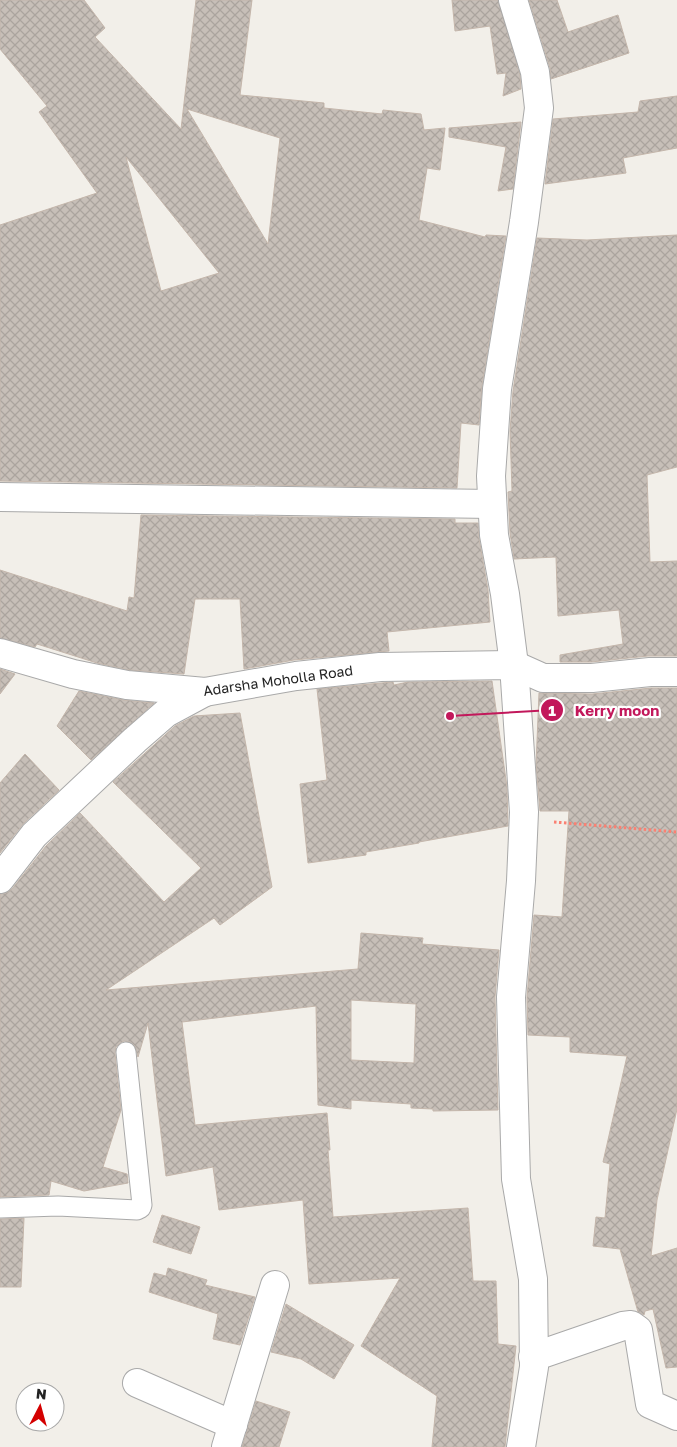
<svg xmlns="http://www.w3.org/2000/svg" width="677" height="1447" font-family="'Golos Text',sans-serif">
<style>
.building{fill:url(#building-cross-hatch);stroke:#c4b6ab;fill-rule:evenodd}
.lines{fill:none;stroke-linecap:round;stroke-linejoin:round}
.service-casing{stroke:#a9a9a9;stroke-width:21}
.minor-casing{stroke:#a9a9a9;stroke-width:30}
.path{stroke:#fa8072;stroke-width:3;stroke-dasharray:2.5 2.5;stroke-linecap:butt}
.service{stroke:#fff;stroke-width:19}
.minor{stroke:#fff;stroke-width:28}
.labels{text-anchor:middle;dominant-baseline:central;stroke-width:4.5;stroke-linejoin:round;paint-order:stroke}
.street-label{font-size:14px;fill:#222;stroke:#fff}
.leader{fill:none;stroke:#c2185b;stroke-width:2}
.callout-dot{fill:#c2185b;stroke:#fff;stroke-width:2}
.mark-label{font-size:15px;text-anchor:middle;font-weight:bold;fill:#fff}
.callout-label{font-size:15px;text-anchor:middle;font-weight:bold;fill:#c2185b;stroke:#fff;stroke-width:4.5;stroke-linejoin:round;paint-order:stroke}
</style>
<defs>
<pattern id="building-cross-hatch" width="8" height="8" patternUnits="userSpaceOnUse" patternTransform="scale(1.25)"><rect width="8" height="8" fill="#c7bfb8"/><path d="M0 0l8 8M0 8l8-8" fill="none" stroke="#aba49e"/></pattern>
</defs>
<rect width="100%" height="100%" fill="#f2efe9"/>
<!-- building -->
<g class="building">
<path d="M0 0H84L105 28 95 37 181 129 196 0H252L240 95 324 103V108L382 114 383 110 421 114 424 130 445 128 440 170 427 168 419 220 485 237 486 235 506 236 482 386 479 425 461 423 457 488 0 481V225L97 193 39 112 47 106 0 49ZM187 109 280 138 268 244ZM126 157 219 273 161 291Z"/>
<polygon points="452,0 498,0 520,75 521,89 503,96 506,73 497,74 490,26 455,31"/>
<polygon points="529,0 557,0 568,32 618,15 629,53 551,79 550,68"/>
<polygon points="677,96 677,148 623,158 626,173 545,184 553,119 638,112 640,101"/>
<polygon points="521,122 513,189 498,191 506,147 449,137 449,128"/>
<polygon points="677,235 677,467 647,475 650,562 677,561 677,656 648,656 591,662 560,662 560,655 623,644 619,610 558,616 556,557 514,559 510,533 508,492 512,491 510,431 513,391 537,238 587,240"/>
<polygon points="141,515 455,519 455,523 478,523 479,538 488,590 490,622 387,632 389,651 294,660 244,669 240,599 195,599 184,674 129,670 97,663 37,644 35,647 0,638 0,570 127,611 129,597 134,598"/>
<polygon points="0,669 15,674 0,694"/>
<polygon points="492,681 507,787 508,826 419,842 419,843 366,852 366,855 308,863 300,784 327,780 317,689 381,683 393,682 394,685 408,682"/>
<polygon points="651,688 677,688 677,1109 657,1200 651,1256 677,1248 677,1367 666,1368 653,1309 645,1311 644,1315 638,1312 620,1249 593,1246 596,1217 605,1218 610,1164 603,1162 627,1056 570,1052 570,1037 528,1035 527,997 534,915 562,917 569,811 540,811 536,765 539,693 592,694"/>
<polygon points="79,691 124,700 154,703 91,760 57,726"/>
<path d="M240 713 272 887 220 925 214 918 106 990 358 969 361 933 423 938 422 944 499 950 495 997 498 1110 433 1111V1109L411 1108V1104L351 1100V1109L318 1105 316 1006 182 1022 195 1125 327 1113 330 1150H328L333 1217 468 1208 473 1281H496L498 1344 516 1346 505 1447H432L437 1396 361 1346 400 1278 309 1284 303 1200 219 1210 213 1167 166 1176 148 1023 138 1057 135 1046 130 1042 124 1041 120 1043 116 1047 115 1053 121 1110 103 1167 127 1174 128 1183 84 1191 51 1181 49 1195 0 1197V894L6 893 12 889 46 846 80 813 164 902 201 868 113 782 175 726 194 716ZM351 1000 416 1004 414 1063 351 1060Z"/>
<polygon points="25,754 59,790 23,824 0,853 0,783"/>
<polygon points="162,1215 200,1227 191,1254 153,1242"/>
<polygon points="24,1218 21,1287 0,1287 0,1219"/>
<polygon points="168,1268 207,1280 205,1285 255,1297 240,1345 213,1339 218,1314 149,1292 154,1273 166,1276"/>
<polygon points="286,1304 354,1345 334,1379 301,1359 271,1352"/>
<polygon points="256,1401 290,1412 279,1447 242,1447"/>
</g>
<g class="lines">
<defs>
<polyline id="service" points="0,1208 58,1206 137,1210 141,1208 142,1205 126,1052"/>
<g id="minor">
<polyline points="513,0 535,72 539,108 524,222 497,389 491,476 494,535 505,594 514,665 524,812 521,881 511,997 516,1179 533,1279 534,1367 521,1447"/>
<polyline points="0,497 492,504"/>
<polyline points="0,653 73,674 127,685 205,692 296,676 380,667 514,665 543,678 592,678 650,672 677,672"/>
<polyline points="0,879 34,835 135,740 166,713 205,692"/>
<polyline points="533,1357 623,1326 631,1325 638,1330 650,1404 677,1416"/>
<polyline points="137,1383 233,1425"/>
<polyline points="226,1447 275,1285"/>
</g>
</defs>
<!-- service casing -->
<use href="#service" class="service-casing"/>
<!-- minor casing -->
<use href="#minor" class="minor-casing"/>
<!-- path -->
<polyline class="path" points="554,822 677,832"/>
<!-- service -->
<use href="#service" class="service"/>
<!-- minor -->
<use href="#minor" class="minor"/>
</g>
<g class="labels">
<!-- street labels -->
<g class="street-label">
<text transform="translate(278 680) rotate(-8)">Adarsha Moholla Road</text>
</g>
</g>
<!-- callouts -->
<path class="leader" d="M450 716L552 710"/>
<g class="callout-dot">
<circle cx="450" cy="716" r="5"/>
<circle cx="552" cy="710" r="12"/>
</g>
<g class="mark-label">
<text x="552" y="716">1</text>
</g>
<g class="callout-label">
<text x="617" y="716">Kerry moon</text>
</g>
<!-- north arrow -->
<g transform="translate(40 1407) rotate(6)"><circle r="24" fill="#ffffff" stroke="#a7a7a7"/>
<path d="M0-4L9 19L0 12L-9 19Z" fill="#d40000"/>
<text y="-8" font-size="14" font-weight="bold" text-anchor="middle" fill="#222222">N</text>
</g>
</svg>
